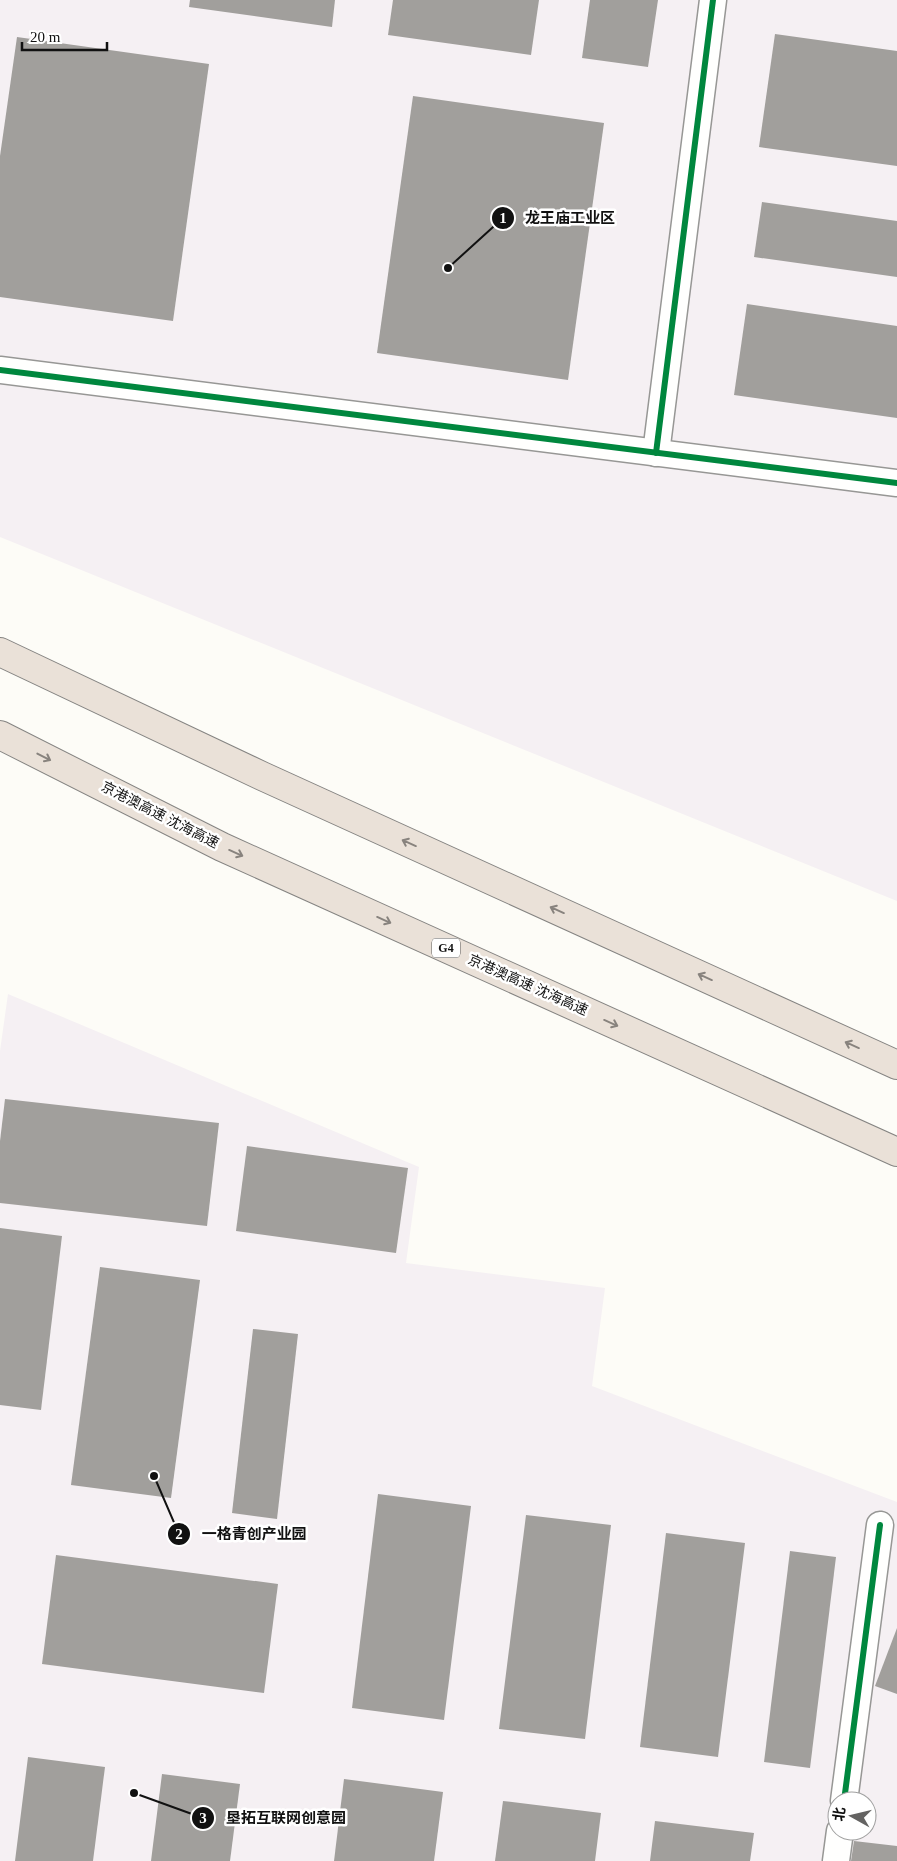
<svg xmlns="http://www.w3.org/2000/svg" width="897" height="1861" font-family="'Times New Roman','Noto Sans SC',serif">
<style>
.industrial{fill:#f5f0f3;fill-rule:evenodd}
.building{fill:#a19f9c}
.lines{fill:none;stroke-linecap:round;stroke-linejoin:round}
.street-casing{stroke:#979795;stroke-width:29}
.highway-casing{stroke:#858482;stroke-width:30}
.street{stroke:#fffffe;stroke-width:26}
.highway{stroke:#eae1d8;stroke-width:28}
.cycleway-casing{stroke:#fff;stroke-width:9}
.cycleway{stroke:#00873e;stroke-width:6}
.oneway{stroke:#88837e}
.labels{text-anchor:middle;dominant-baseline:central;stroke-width:5;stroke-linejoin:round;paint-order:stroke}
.shield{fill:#fff;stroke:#585858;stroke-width:1}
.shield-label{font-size:12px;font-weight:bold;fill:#111}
.street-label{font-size:14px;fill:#111;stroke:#fff}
.leader{fill:none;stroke:#111;stroke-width:2}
.callout-dot{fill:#111;stroke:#fff;stroke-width:2}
.mark-label{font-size:15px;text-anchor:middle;font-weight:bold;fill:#fff}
.callout-label{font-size:15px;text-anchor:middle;font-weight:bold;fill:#111;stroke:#fff;stroke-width:5;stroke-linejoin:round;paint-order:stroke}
</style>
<rect width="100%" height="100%" fill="#fdfcf7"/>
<!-- industrial -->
<g class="industrial">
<polygon points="0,0 897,0 897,901 0,537"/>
<path d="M8 994 419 1167 406 1263 605 1288 592 1386 897 1502V1861H0V1051ZM837 1801H867V1831H837Z"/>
</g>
<!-- building -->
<g class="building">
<polygon points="190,0 335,0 332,27 189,7"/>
<polygon points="393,0 539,0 531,55 388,35"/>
<polygon points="590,0 658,0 648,67 582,58"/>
<polygon points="775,34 897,51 897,166 759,147"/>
<polygon points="17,37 209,64 173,321 0,297 0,156"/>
<polygon points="413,96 604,123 568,380 377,353"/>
<polygon points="762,202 897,221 897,277 754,257"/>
<polygon points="747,304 897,326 897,418 734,395"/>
<polygon points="5,1099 219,1123 207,1226 0,1203 0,1141"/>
<polygon points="247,1146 408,1168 396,1253 236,1231"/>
<polygon points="0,1228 62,1236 41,1410 0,1405"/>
<polygon points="100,1267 200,1280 171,1498 71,1485"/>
<polygon points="253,1329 298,1334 277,1519 232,1513"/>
<polygon points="378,1494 471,1506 444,1720 352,1708"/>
<polygon points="526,1515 611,1525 585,1739 499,1729"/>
<polygon points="666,1533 745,1543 718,1757 640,1747"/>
<polygon points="790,1551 836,1557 810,1768 764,1762"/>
<polygon points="56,1555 278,1584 264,1693 42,1664"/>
<polygon points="897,1628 897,1694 875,1686"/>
<polygon points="28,1757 105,1767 93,1861 15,1861"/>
<polygon points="162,1774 240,1784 230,1861 151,1861"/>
<polygon points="344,1779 443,1792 434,1861 334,1861"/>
<polygon points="503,1801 601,1813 595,1861 495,1861"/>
<polygon points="655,1821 754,1833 750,1861 650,1861"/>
<polygon points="854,1841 897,1846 897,1861 851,1861"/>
</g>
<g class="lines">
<defs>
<g id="street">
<polyline points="0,370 897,483"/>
<polyline points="656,453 713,0"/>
<polyline points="844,1801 880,1525"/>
<polyline points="836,1861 840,1831"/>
</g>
<g id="highway">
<polyline points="0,652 262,776 897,1065"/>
<polyline points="0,735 222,847 897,1152"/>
</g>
</defs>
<!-- street casing -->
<use href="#street" class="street-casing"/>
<!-- highway casing -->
<use href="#highway" class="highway-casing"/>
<!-- street -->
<use href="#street" class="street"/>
<!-- highway -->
<use href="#highway" class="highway"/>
<defs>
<g id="cycleway">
<polyline points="0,370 897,483"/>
<polyline points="656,453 713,0"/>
<polyline points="844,1801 880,1525"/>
</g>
</defs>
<!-- cycleway casing -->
<use href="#cycleway" class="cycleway-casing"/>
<!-- cycleway -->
<use href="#cycleway" class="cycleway"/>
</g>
<!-- one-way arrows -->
<defs><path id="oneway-shaft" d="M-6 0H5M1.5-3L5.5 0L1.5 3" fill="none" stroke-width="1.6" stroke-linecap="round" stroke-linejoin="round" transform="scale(1.25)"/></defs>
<g class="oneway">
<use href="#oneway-shaft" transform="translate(44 757) rotate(27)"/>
<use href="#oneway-shaft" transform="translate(409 843) rotate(-156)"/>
<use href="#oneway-shaft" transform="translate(236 853) rotate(24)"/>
<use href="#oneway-shaft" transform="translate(557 910) rotate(-156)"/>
<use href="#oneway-shaft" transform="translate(384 920) rotate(24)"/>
<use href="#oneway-shaft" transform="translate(705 977) rotate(-156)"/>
<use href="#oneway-shaft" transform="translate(611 1023) rotate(24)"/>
<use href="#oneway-shaft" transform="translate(852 1045) rotate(-156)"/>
</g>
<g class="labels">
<!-- shield labels -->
<rect class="shield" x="432" y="938.5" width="28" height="19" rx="4"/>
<g class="shield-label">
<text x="446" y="948">G4</text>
</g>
<!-- street labels -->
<g class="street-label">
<text transform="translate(160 815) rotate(27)">京港澳高速 沈海高速</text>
<text transform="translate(528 985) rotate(24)">京港澳高速 沈海高速</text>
</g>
</g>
<!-- callouts -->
<path class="leader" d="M448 268L503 218M154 1476L179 1534M134 1793L203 1818"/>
<g class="callout-dot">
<circle cx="448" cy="268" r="5"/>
<circle cx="154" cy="1476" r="5"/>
<circle cx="134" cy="1793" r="5"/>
<circle cx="503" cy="218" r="12"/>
<circle cx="179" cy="1534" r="12"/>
<circle cx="203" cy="1818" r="12"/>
</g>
<g class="mark-label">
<text x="503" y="223">1</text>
<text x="179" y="1539">2</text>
<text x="203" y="1823">3</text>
</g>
<g class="callout-label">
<text x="570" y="223">龙王庙工业区</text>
<text x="254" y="1539">一格青创产业园</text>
<text x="286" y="1823">垦拓互联网创意园</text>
</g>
<!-- north arrow -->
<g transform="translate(852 1816) rotate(278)"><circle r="24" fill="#ffffff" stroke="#a0a0a0"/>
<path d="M0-4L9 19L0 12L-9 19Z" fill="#646362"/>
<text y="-8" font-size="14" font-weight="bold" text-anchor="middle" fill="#111111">北</text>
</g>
<!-- scale -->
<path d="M22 42v8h85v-8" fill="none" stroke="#111111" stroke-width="2.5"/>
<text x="30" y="42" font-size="15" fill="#111111" stroke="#ffffff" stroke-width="4" paint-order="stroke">20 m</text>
</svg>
